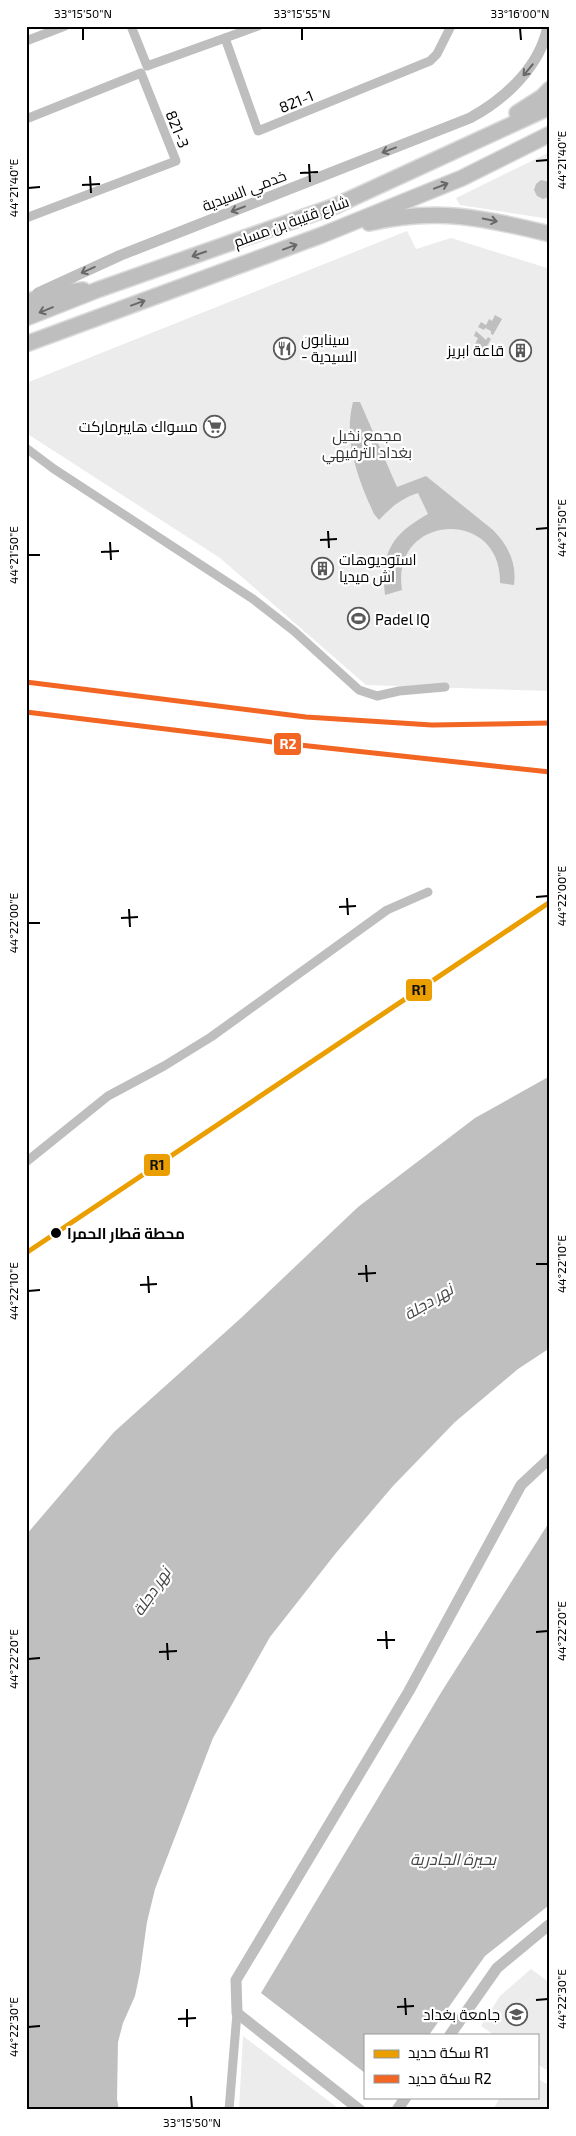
<svg xmlns="http://www.w3.org/2000/svg" width="576" height="2136" font-family="'Exo 2',Cairo,sans-serif">
<style>
.green{fill:#ececec}
.water{fill:#bfbfbf}
.lines{fill:none;stroke-linecap:round;stroke-linejoin:round}
.trunk-casing{stroke:#dbdbdb;stroke-width:18}
.minor{stroke:#bebebe;stroke-width:9}
.tertiary{stroke:#bebebe;stroke-width:11}
.trunk{stroke:#bebebe;stroke-width:15}
.rail-1-casing{stroke:#fff;stroke-width:9}
.rail-2-casing{stroke:#fff;stroke-width:9}
.rail-1{stroke:#eb9e00;stroke-width:5}
.rail-2{stroke:#f26522;stroke-width:5}
.oneway{stroke:#686868}
.ticks{fill:none;stroke:#000;stroke-width:2}
.stop-dot{fill:#000;stroke:#fff;stroke-width:2}
.labels{text-anchor:middle;dominant-baseline:central;stroke-width:4.5;stroke-linejoin:round;paint-order:stroke}
.street-label{font-size:15px;fill:#000;stroke:#fff}
.poi-label{font-size:15px;fill:#000;stroke:#fff;text-anchor:start}
.park-label{font-size:15px;fill:#333;stroke:#fff}
.stop-label{font-size:15px;font-weight:bold;fill:#000;stroke:#fff;text-anchor:start}
.water-label{font-size:16px;font-style:italic;fill:#444;stroke:#fff}
.line-badge{stroke:#fff;stroke-width:2}
.badge-label{font-size:14px;text-anchor:middle;font-weight:bold;fill:#fff}
.pale-badge-label{font-size:14px;text-anchor:middle;font-weight:bold;fill:#111}
.neatline{fill:none;stroke:#000;stroke-width:2}
.ticks-label{font-size:12px;text-anchor:middle;fill:#000}
</style>
<rect width="100%" height="100%" fill="#fff"/>
<!-- green -->
<g class="green">
<polygon points="550,152 550,219 460,205 456,198"/>
<polygon points="407,231 416,249 451,238 550,269 550,691 366,685 220,558 26,433 26,383"/>
<polygon points="531,1969 550,1983 550,2072 537,2064 537,2035 494,2035 481,2026 500,1996"/>
<polygon points="243,2036 330,2102 341,2110 239,2110"/>
<polygon points="537,2078 550,2086 550,2110 493,2110 500,2097 537,2097"/>
</g>
<!-- water -->
<g class="water">
<polygon points="541,180 550,182 549,197 543,199 537,196 534,190 536,184"/>
<polygon points="495,315 502,319 493,335 491,334 491,331 485,328 484,330 478,327 481,322 486,325 489,319 492,321"/>
<polygon points="476,331 486,340 488,337 491,339 482,355 476,351 478,347 475,344 478,338 474,336"/>
<path d="M353 402H360L397 487 426 476 493 530C508 545 517 563 514 585L500 583C502 507 390 513 402 590L385 595C380 553 392 534 428 514L418 493C402 498 391 507 379 520L374 514C358 479 343 440 353 402Z"/>
<polygon points="550,1076 550,1348 518,1369 455,1422 393,1486 336,1553 270,1637 213,1738 155,1889 147,1922 140,1972 135,1996 123,2023 118,2042 117,2099 119,2110 26,2110 26,1535 114,1432 241,1318 358,1207 475,1118"/>
<polygon points="550,1521 550,1898 548,1906 485,1956 429,2035 365,2035 365,2073 261,1993 442,1691"/>
</g>
<g class="lines">
<defs>
<g id="trunk">
<polyline points="517,113 542,97 550,89"/>
<path d="M369 223C436 207 485 218 550 234"/>
<polyline points="26,302 47,295 83,290"/>
<polyline points="26,318 97,290 335,206 550,107"/>
<polyline points="26,344 322,235 462,178 550,134"/>
</g>
</defs>
<!-- trunk casing -->
<use href="#trunk" class="trunk-casing"/>
<!-- minor -->
<g class="minor">
<polyline points="131,26 147,66 225,38"/>
<polyline points="258,26 225,38 258,131 430,61 437,54 451,26"/>
<polyline points="26,41 65,26"/>
<polyline points="26,119 141,73 176,161 26,218"/>
<polyline points="26,448 54,469 253,599 294,631 359,690 377,696 399,691 445,687"/>
<polyline points="26,1162 108,1096 164,1066 211,1037 387,910 428,892"/>
<polyline points="229,2110 237,2013"/>
</g>
<!-- tertiary -->
<g class="tertiary">
<path d="M38 293 121 255 470 118C505 99 540 67 548 26"/>
<polyline points="450,2035 497,1968 550,1924"/>
<polyline points="360,2110 237,2013 236,1980 409,1691 521,1485 550,1458"/>
<polyline points="397,2110 406,2097"/>
</g>
<!-- trunk -->
<use href="#trunk" class="trunk"/>
<defs>
<polyline id="rail-1" points="26,1253 550,902"/>
<g id="rail-2">
<polyline points="26,682 306,717 432,725 550,723"/>
<polyline points="26,712 281,743 550,772"/>
</g>
</defs>
<!-- rail-1 casing -->
<use href="#rail-1" class="rail-1-casing"/>
<!-- rail-2 casing -->
<use href="#rail-2" class="rail-2-casing"/>
<!-- rail-1 -->
<use href="#rail-1" class="rail-1"/>
<!-- rail-2 -->
<use href="#rail-2" class="rail-2"/>
</g>
<!-- one-way arrows -->
<defs><path id="oneway-shaft" d="M-6 0H5M1.5-3L5.5 0L1.5 3" fill="none" stroke-width="1.6" stroke-linecap="round" stroke-linejoin="round" transform="scale(1.25)"/></defs>
<g class="oneway">
<use href="#oneway-shaft" transform="translate(528 70) rotate(130)"/>
<use href="#oneway-shaft" transform="translate(389 150) rotate(159)"/>
<use href="#oneway-shaft" transform="translate(441 186) rotate(-21)"/>
<use href="#oneway-shaft" transform="translate(238 209) rotate(159)"/>
<use href="#oneway-shaft" transform="translate(490 220) rotate(12)"/>
<use href="#oneway-shaft" transform="translate(290 247) rotate(-20)"/>
<use href="#oneway-shaft" transform="translate(199 254) rotate(161)"/>
<use href="#oneway-shaft" transform="translate(88 270) rotate(156)"/>
<use href="#oneway-shaft" transform="translate(138 303) rotate(-20)"/>
<use href="#oneway-shaft" transform="translate(46 310) rotate(158)"/>
</g>
<!-- ticks -->
<path class="ticks" d="M83 28V40M302 28V40M520 28 521 40M536 161 548 160M309 164 310 182M300 173 318 172M90 176 91 193M82 185 100 184M28 188 40 187M536 529 548 528M328 531 329 548M320 540 337 539M110 542 111 560M101 552 119 551M28 555H40M536 897 548 896M347 898 348 915M339 907 356 906M129 909 130 927M121 918 138 917M28 923H40M536 1264H548M366 1265 367 1282M358 1274 376 1273M148 1276 149 1293M140 1285 157 1284M28 1291 40 1290M386 1631 387 1649M536 1632 548 1631M377 1640H395M167 1643 168 1660M159 1652 177 1651M28 1659 40 1658M405 1998 406 2015M536 2000 548 1999M397 2007 414 2006M187 2009V2027M178 2019 196 2018M28 2027 40 2026M191 2096 192 2108"/>
<!-- icons -->
<defs>
<symbol id="restaurant-ring" viewBox="-11 -11 22 22"><circle r="9.5" fill="#fff" stroke="#595959" stroke-width="1.5"/><path d="M-5-6h1v4h1v-4h1v4h1v-4h1v5L-1.5 .5V6h-2V.5L-5-1ZM5-6V6H3V1.5H1.5Q1.5-4 5-6Z" fill="#595959"/></symbol>
<symbol id="building-ring" viewBox="-11 -11 22 22"><circle r="9.5" fill="#fff" stroke="#595959" stroke-width="1.5"/><path d="M-4-6H4V6H1V3H-1V6H-4ZM-2.5-4.3h1.7v1.8h-1.7ZM.8-4.3h1.7v1.8H.8ZM-2.5-1h1.7V.8h-1.7ZM.8-1h1.7V.8H.8Z" fill="#595959"/></symbol>
<symbol id="supermarket-ring" viewBox="-11 -11 22 22"><circle r="9.5" fill="#fff" stroke="#595959" stroke-width="1.5"/><path d="M-6-5.5h2.5l.6 2H6L4.5 2H-2.5L-4.4-4H-6ZM-1.5 3.2a1.3 1.3 0 1 0 .1 0ZM3 3.2a1.3 1.3 0 1 0 .1 0Z" fill="#595959"/></symbol>
<symbol id="stadium-ring" viewBox="-11 -11 22 22"><circle r="9.5" fill="#fff" stroke="#595959" stroke-width="1.5"/><path d="M0-5a6.5 5 0 1 0 0 10a6.5 5 0 1 0 0-10ZM-3.5-1.8h7v3.6h-7Z" fill="#595959"/></symbol>
<symbol id="university-ring" viewBox="-11 -11 22 22"><circle r="9.5" fill="#fff" stroke="#595959" stroke-width="1.5"/><path d="M0-5L7-2L0 1L-7-2ZM-4 1L0 2.5L4 1V4Q0 6-4 4Z" fill="#595959"/></symbol>
</defs>
<g fill-rule="evenodd">
<use href="#restaurant-ring" x="272" y="336" width="25" height="25"/>
<use href="#building-ring" x="508" y="338" width="25" height="25"/>
<use href="#supermarket-ring" x="202" y="414" width="25" height="25"/>
<use href="#building-ring" x="310" y="556" width="25" height="25"/>
<use href="#stadium-ring" x="346" y="606" width="25" height="25"/>
<use href="#university-ring" x="504" y="2002" width="25" height="25"/>
</g>
<!-- markers -->
<circle class="stop-dot" cx="56" cy="1233" r="6"/>
<g class="labels">
<!-- street labels -->
<g class="street-label">
<text transform="translate(296 101) rotate(-22)">821-1</text>
<text transform="translate(178 129) rotate(68)">821-3</text>
<text transform="translate(244 190) rotate(-21)">خدمي السيدية</text>
<text transform="translate(291 221) rotate(-20)">شارع قتيبة بن مسلم</text>
</g>
<!-- poi labels -->
<g class="poi-label">
<text x="301" y="339">سينابون<tspan x="301" dy="17">- السيدية</tspan></text>
<text x="504" y="350" text-anchor="end">قاعة ابريز</text>
<text x="198" y="426" text-anchor="end">مسواك هايبرماركت</text>
<text x="339" y="559">استوديوهات<tspan x="339" dy="17">اش ميديا</tspan></text>
<text x="375" y="619">Padel IQ</text>
<text x="500" y="2014" text-anchor="end">جامعة بغداد</text>
</g>
<!-- park labels -->
<g class="park-label">
<text x="367" y="435">مجمع نخيل<tspan x="367" dy="17">بغداد الترفيهي</tspan></text>
</g>
<!-- stop labels -->
<g class="stop-label">
<text x="67" y="1233">محطة قطار الحمرا</text>
</g>
<!-- water labels -->
<g class="water-label">
<text transform="translate(428 1301) rotate(-31)">نهر دجلة</text>
<text transform="translate(151 1591) rotate(-56)">نهر دجلة</text>
<text x="453" y="1858">بحيرة الجادرية</text>
</g>
</g>
<g class="line-badge">
<rect x="273" y="732" width="29" height="24" rx="5" fill="#f26522"/>
<rect x="405" y="978" width="28" height="24" rx="5" fill="#eb9e00"/>
<rect x="143" y="1153" width="28" height="24" rx="5" fill="#eb9e00"/>
</g>
<g class="badge-label">
<text x="288" y="749">R2</text>
</g>
<g class="pale-badge-label">
<text x="419" y="995">R1</text>
<text x="157" y="1170">R1</text>
</g>
<!-- border -->
<rect width="576" height="2136" fill="none" stroke="#ffffff" stroke-width="55"/>
<!-- legend -->
<rect x="364" y="2034" width="175" height="65" fill="#ffffff" stroke="#999999"/>
<rect x="374" y="2050" width="25" height="8" fill="#eb9e00" stroke="#999999"/>
<text x="408" y="2058" font-size="15" fill="#000000">سكة حديد R1</text>
<rect x="374" y="2075" width="25" height="8" fill="#f26522" stroke="#999999"/>
<text x="408" y="2084" font-size="15" fill="#000000">سكة حديد R2</text>
<rect x="28" y="28" width="520" height="2080" class="neatline"/>
<g class="ticks-label">
<text x="83" y="18">33°15'50"N</text>
<text x="302" y="18">33°15'55"N</text>
<text x="520" y="18">33°16'00"N</text>
<text transform="translate(562 160) rotate(-90)" y="4">44°21'40"E</text>
<text transform="translate(14 188) rotate(-90)" y="4">44°21'40"E</text>
<text transform="translate(562 528) rotate(-90)" y="4">44°21'50"E</text>
<text transform="translate(14 555) rotate(-90)" y="4">44°21'50"E</text>
<text transform="translate(562 896) rotate(-90)" y="4">44°22'00"E</text>
<text transform="translate(14 923) rotate(-90)" y="4">44°22'00"E</text>
<text transform="translate(562 1264) rotate(-90)" y="4">44°22'10"E</text>
<text transform="translate(14 1291) rotate(-90)" y="4">44°22'10"E</text>
<text transform="translate(562 1631) rotate(-90)" y="4">44°22'20"E</text>
<text transform="translate(14 1659) rotate(-90)" y="4">44°22'20"E</text>
<text transform="translate(562 1999) rotate(-90)" y="4">44°22'30"E</text>
<text transform="translate(14 2027) rotate(-90)" y="4">44°22'30"E</text>
<text x="192" y="2127">33°15'50"N</text>
</g>
</svg>
